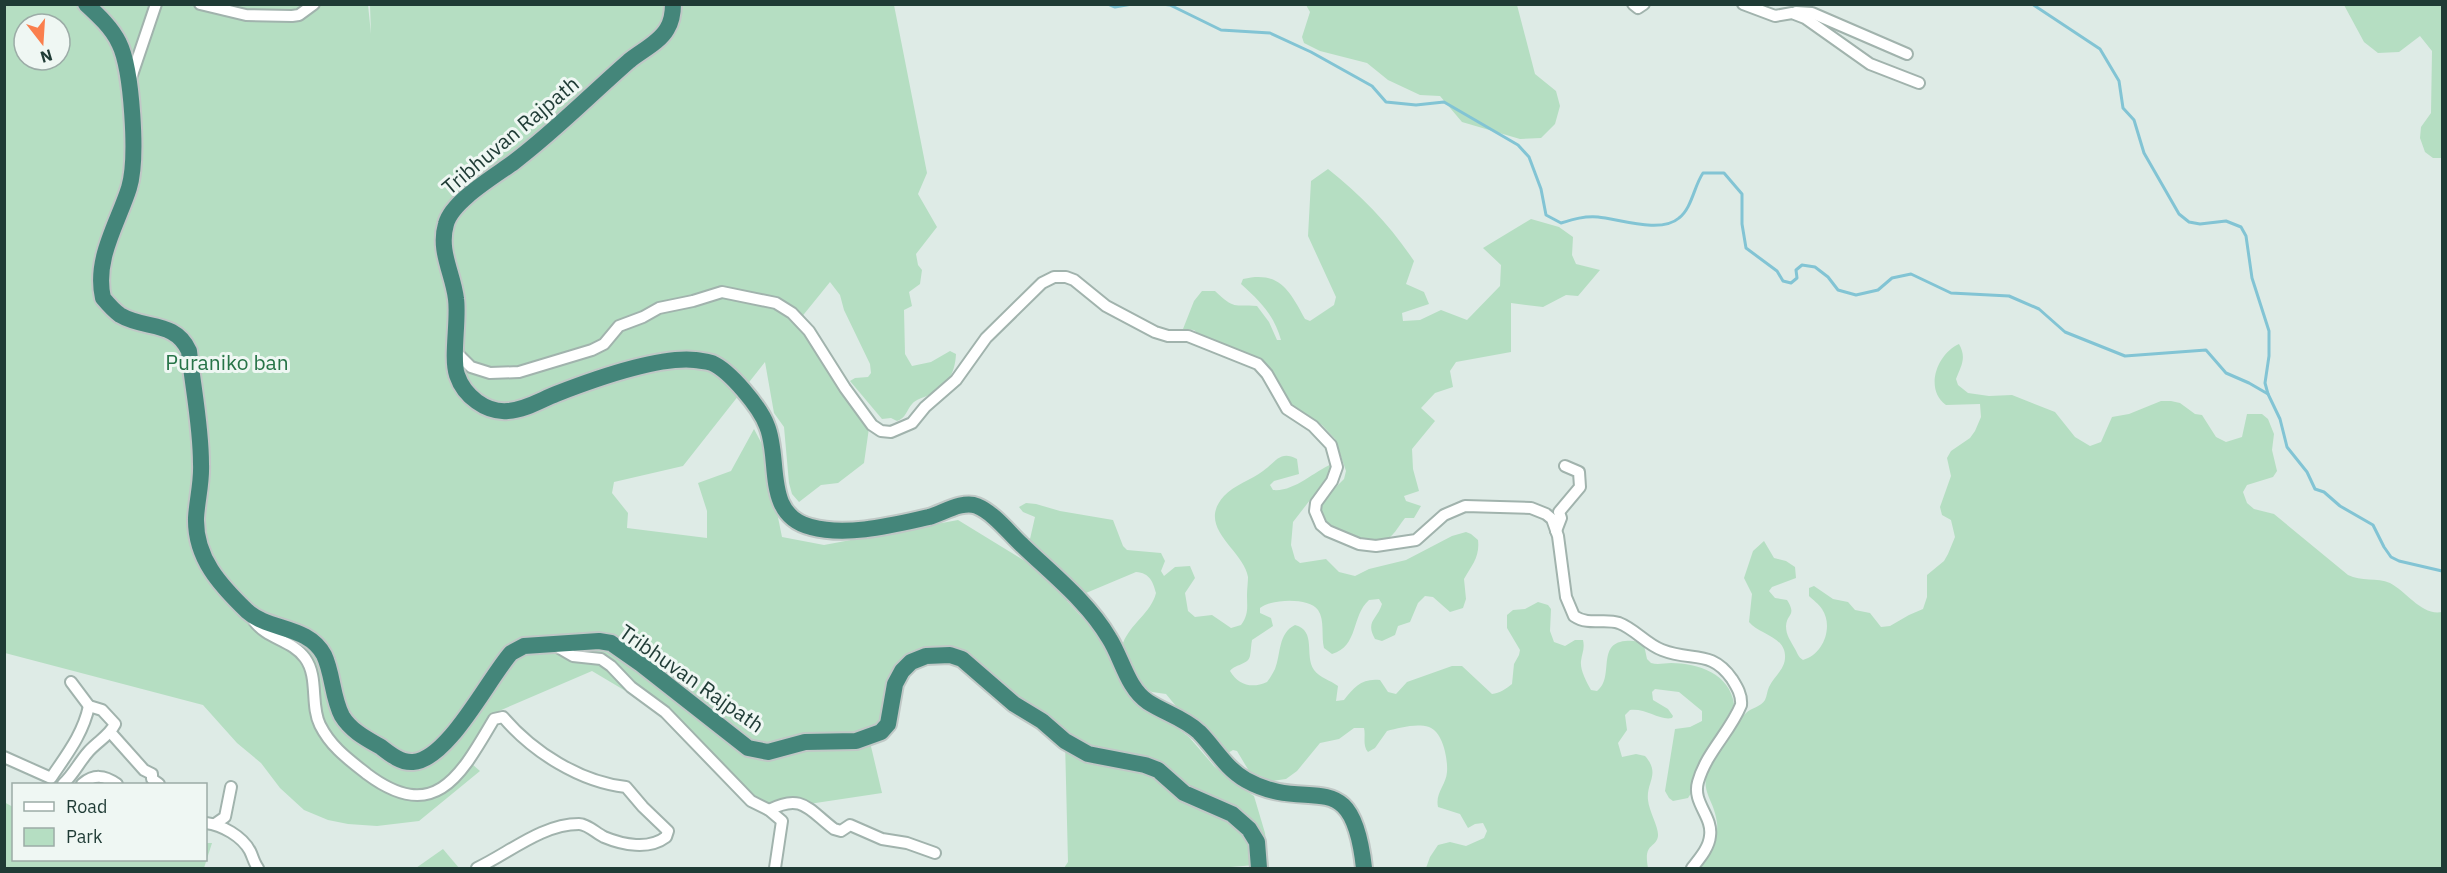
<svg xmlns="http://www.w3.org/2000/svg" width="2447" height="873" font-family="'IBM Plex Sans',sans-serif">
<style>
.green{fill:#b5dec2;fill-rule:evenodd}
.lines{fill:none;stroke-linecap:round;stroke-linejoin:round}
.stream{stroke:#82c4d4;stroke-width:3}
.minor-casing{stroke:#a1b3ad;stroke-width:14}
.trunk-casing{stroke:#c0c8c6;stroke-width:20}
.minor{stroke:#fff;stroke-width:10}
.trunk{stroke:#44867a;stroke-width:16}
.labels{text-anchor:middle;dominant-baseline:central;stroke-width:6;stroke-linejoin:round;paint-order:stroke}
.street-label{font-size:21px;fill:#1f3b35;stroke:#eff7f3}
.park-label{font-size:21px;fill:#277448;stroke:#eff7f3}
</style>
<rect width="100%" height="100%" fill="#deebe6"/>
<!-- green -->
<g class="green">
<path d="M4 5H368L371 34 370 5H894L927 173 918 194 937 227 916 254 918 265 922 270 920 284 909 292 912 306 904 310 905 354 912 366 931 362 950 351 956 354C955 374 947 387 929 395 923 398 916 399 912 404 906 411 906 418 897 421L891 418 882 419 850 381 855 378 868 377 871 373 870 364 844 310 840 295 830 282 796 324C822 358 841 397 869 428L864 463 838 483 821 485 799 502 792 494 789 483 784 427 774 413 765 362 683 466 614 482 612 493 628 513 627 528 707 538V511L698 483 731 471 754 429 764 448 782 537 824 545 958 520 1025 561 1035 517 1023 512 1019 507 1026 503 1036 504 1060 511 1113 520 1123 546 1127 550 1161 553 1165 561 1161 571 1164 576 1175 567 1190 566 1195 578 1185 593 1188 611 1195 617 1212 615 1231 628 1241 625C1249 614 1247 607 1247 595 1247 589 1248 582 1248 577 1244 550 1195 528 1224 496 1234 485 1251 480 1263 471 1276 462 1280 450 1297 459L1299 474 1274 481 1270 485 1273 490C1294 492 1313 472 1332 464L1334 469 1293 522 1291 545 1295 559 1300 563 1326 559 1339 572 1355 576 1369 569 1406 560 1452 536 1466 532 1471 534 1478 540C1480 557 1472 565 1464 579L1466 599 1463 608 1450 612 1433 597 1425 596 1418 603 1410 622 1398 626 1395 635 1382 641 1375 639C1365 621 1377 620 1382 604L1379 599 1369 600C1351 616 1359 646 1332 654L1324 648C1321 636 1325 620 1318 610 1309 597 1271 599 1260 608V613L1271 618 1273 626 1252 640C1251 645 1251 650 1250 656 1248 665 1235 664 1230 671 1238 685 1252 689 1267 682 1270 678 1273 673 1275 669 1281 654 1278 633 1295 625 1317 631 1304 655 1314 670 1320 678 1330 680 1338 686L1336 701 1344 700C1354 687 1362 678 1380 680L1388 692 1396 694 1407 682 1452 666H1462L1492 694C1500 693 1506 689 1512 684L1514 664 1519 655 1520 650 1507 628V615L1513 610 1525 609 1538 602 1548 605 1551 609 1550 631 1554 642 1565 646 1575 640H1583C1585 649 1582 653 1581 661 1580 670 1586 681 1591 690L1597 691C1615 678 1596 644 1625 641 1633 640 1638 641 1644 645L1647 659 1651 663C1658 665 1664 663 1671 663 1698 663 1730 674 1734 704L1710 751 1697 784 1688 798 1673 801 1669 798 1665 791 1675 729 1690 727 1702 721V711L1679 692 1655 689 1652 692 1653 700 1668 709 1673 716 1672 718C1660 721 1646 708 1630 710L1625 715 1627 730 1618 743 1622 757 1636 754 1645 756C1661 774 1646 782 1648 800 1649 811 1659 828 1658 836 1656 849 1643 842 1648 868H1426L1430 857 1438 845 1450 842 1466 846 1484 838 1487 831 1483 823 1475 824 1468 828 1460 814 1438 807C1435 793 1446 785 1447 772 1448 759 1443 732 1429 727 1416 723 1399 728 1387 731L1375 748 1368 752C1362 745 1366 736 1364 728H1354L1339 739 1320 743 1297 771 1286 779 1272 781 1249 771 1237 751 1233 750 1228 753 1225 760 1206 734 1203 724 1180 711 1166 694 1152 692 1137 683 1123 643C1131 623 1151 613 1156 593 1153 582 1150 573 1136 572L1067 601 1100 637 1157 713 1189 737 1214 766 1233 782 1254 796 1265 833 1269 868H1266L1268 864 1218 868H1064L1068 862 1065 741 962 659 911 662 888 724 869 738 882 793 769 810 671 718 592 671 492 714 465 758 480 771 419 821 377 826 348 824 328 820 304 810 280 788 261 763 237 743 203 705 5 653ZM24 24H60V60H24Z"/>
<polygon points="1306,5 1517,5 1535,74 1556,91 1560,106 1555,124 1541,138 1520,139 1462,122 1440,96 1420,95 1388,80 1367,63 1320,51 1304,43 1302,37 1310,12"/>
<polygon points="2344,5 2442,5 2442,158 2433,158 2425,152 2420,138 2421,127 2431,113 2432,51 2420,36 2399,52 2378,53 2364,42"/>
<path d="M1328 169C1362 196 1390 225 1414 261L1406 284 1424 292 1429 304 1402 313 1403 321 1420 320 1441 310 1467 320 1500 286 1501 265 1483 248 1531 219 1559 227 1573 237 1572 255 1576 264 1600 270 1578 296 1566 295 1543 307 1511 303V352L1456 362 1450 371 1453 387 1435 393 1421 408 1435 421 1412 449 1413 469 1419 491 1404 496 1406 501 1421 506 1414 518H1405C1399 525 1393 539 1382 541 1371 543 1325 530 1320 519 1319 515 1320 508 1319 504L1344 479 1346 471 1335 439 1322 425 1290 405 1262 360 1202 337 1194 330 1183 329 1194 301 1202 291H1215C1235 310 1233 304 1257 306L1269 322 1277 340H1281C1274 315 1260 301 1241 284L1243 279C1280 270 1290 292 1305 319L1310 321 1334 305 1336 297 1308 236 1311 181Z"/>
<path d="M1959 344C1967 358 1961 366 1956 379L1958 385 1968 393 1989 396 2012 395 2055 412 2075 437 2090 446 2101 442 2112 417 2129 414 2161 401H2171L2180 403 2195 414 2202 415 2216 437 2226 442 2242 437 2247 414H2262L2268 419 2274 434 2272 450 2277 471 2273 477 2247 485 2243 492 2247 503 2254 509 2274 514 2348 575C2361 582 2377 577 2390 583 2407 592 2422 616 2442 612V868H1698C1707 856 1719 839 1717 823 1714 797 1697 792 1711 762 1719 745 1732 726 1746 713 1751 708 1761 707 1765 700 1767 696 1767 691 1769 687 1774 676 1786 669 1785 655 1784 636 1758 634 1749 622L1752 594 1744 578 1753 551 1764 541 1774 558 1786 561 1795 567 1796 578 1772 587 1769 591 1775 598 1787 600C1797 616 1787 613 1786 626 1786 636 1791 641 1795 649 1798 654 1798 657 1803 660 1823 655 1834 627 1822 609 1819 604 1813 600 1809 596V588L1814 586 1833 599 1848 602 1855 610 1870 613 1881 627 1890 626 1909 615 1923 609 1927 597V575L1944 561 1948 554 1955 537 1951 520 1942 515 1940 507 1951 476 1947 458 1951 451 1970 438 1975 431 1981 417 1980 404 1946 405C1924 389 1937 354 1959 344Z"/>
<polygon points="4,802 13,807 14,860 206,860 206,843 212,843 204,868 5,868"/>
<polygon points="443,849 459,868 416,868"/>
</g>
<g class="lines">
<!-- stream -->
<g class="stream">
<polyline points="1108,4 1115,7 1132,4"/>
<path d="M1162 4 1170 5 1221 30 1270 33 1311 52 1372 86 1386 102 1416 105 1444 102 1518 145 1529 157 1541 189 1546 215 1561 223C1574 219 1584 216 1598 217 1619 219 1661 234 1679 218 1692 208 1694 186 1703 173H1724L1742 194V224L1746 248 1777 271 1783 281 1791 283 1797 278 1796 270 1802 265 1815 267 1828 277 1838 290 1856 295 1878 290 1892 278 1911 274 1951 293 2009 296 2039 309 2065 332 2125 356 2206 350 2226 373 2249 383 2268 394 2280 419 2287 447 2307 472 2315 489 2324 492 2340 506 2373 525 2384 547 2391 557 2399 561 2442 571"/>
<polyline points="2032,4 2100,49 2119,81 2123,108 2134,120 2144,153 2179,214 2189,222 2200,224 2226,221 2241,227 2246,236 2252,278 2269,331 2269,356 2265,383 2268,394"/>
</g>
<defs>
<g id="minor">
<polyline points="200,4 246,15 292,16 299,15 314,4"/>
<polyline points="1633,4 1638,8 1644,4"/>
<polyline points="1743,4 1775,16 1792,13 1805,18 1870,64 1919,83"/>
<polyline points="1796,12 1812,13 1907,54"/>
<polyline points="130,81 156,4"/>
<path d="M456 352 471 367 490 373 519 372 592 350 604 344 619 326 643 317 659 308 693 301 722 292 776 303 792 313 809 331 845 388 872 425 881 431 891 432 912 423 925 407 956 380 986 338 1042 283 1054 277H1066L1074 280 1106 306 1155 332 1168 336H1188L1258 364 1267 374 1287 409 1313 426 1331 445 1337 467 1332 481 1316 503 1315 511 1321 525 1328 531 1359 544 1376 546 1416 540 1444 515 1465 506 1531 508 1546 514 1552 519 1558 536 1566 597 1574 616C1589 626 1604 618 1619 623 1635 629 1646 644 1662 650 1692 662 1711 649 1732 679 1737 687 1742 695 1741 705 1730 732 1706 753 1698 782 1692 803 1713 816 1710 836 1709 848 1699 859 1692 868"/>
<polyline points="1556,531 1561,518 1559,512 1580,487 1579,472 1565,466"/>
<path d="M254 621C267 639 292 640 305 658 319 677 310 705 320 725 331 747 348 759 367 774 435 825 461 775 494 719L503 717C533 752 580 782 626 787L643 807 668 831 666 837C649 850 623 845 604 837 596 833 587 824 579 824 542 824 509 853 477 868"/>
<polyline points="554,645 573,656 601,659 611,666 631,687 665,712 751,801 769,810 782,821 775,868"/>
<polyline points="111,733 144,770 152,774 152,779 159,784"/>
<path d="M4 757 51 778C67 754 83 734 89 706"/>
<path d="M63 784C74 774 79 762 89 751 98 741 109 736 115 724L102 710 89 706 71 682"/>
<path d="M82 784C94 774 104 775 117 784"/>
<path d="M769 810C802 793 808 809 834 829L841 831 850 825 882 839 907 843 935 853"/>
<path d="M206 823C222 825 242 836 250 851 253 857 254 863 258 868"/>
<polyline points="215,824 225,817 231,787"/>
</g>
<g id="trunk">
<path d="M86 4C98 15 112 28 119 43 132 69 138 159 129 188 118 223 94 259 103 298 108 304 113 310 120 315 145 330 175 320 189 351 193 388 201 426 201 464 202 482 197 500 196 518 195 558 220 585 247 611 269 631 308 625 324 655 333 674 332 697 342 716 351 731 367 739 381 747 390 754 401 763 413 762 448 760 488 679 511 653L524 646 599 641 611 643 641 664 748 748 768 752 805 742 856 741 881 732 888 724 895 684 902 671 911 662 926 656 950 655 962 659 1014 704 1042 721 1065 741 1088 754 1145 765 1158 770 1184 793 1232 814 1249 829 1257 842 1259 868"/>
<path d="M673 4C673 13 672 21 667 29 659 43 641 51 629 61 590 95 555 131 514 162 495 176 452 201 446 224 438 251 453 273 456 299 459 319 451 358 457 375 464 396 486 413 508 411 525 410 541 400 556 394 592 380 657 356 695 360 701 361 706 361 712 363 730 371 760 407 767 426 781 460 763 515 811 527 847 537 893 525 929 517 943 513 963 500 977 506 994 513 1009 533 1022 545 1052 574 1088 602 1109 638 1122 658 1127 688 1148 702 1165 713 1184 718 1199 732 1215 748 1225 768 1246 780 1310 816 1352 759 1364 868"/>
</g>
</defs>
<!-- minor casing -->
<use href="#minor" class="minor-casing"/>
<!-- trunk casing -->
<use href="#trunk" class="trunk-casing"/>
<!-- minor -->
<use href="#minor" class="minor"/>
<!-- trunk -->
<use href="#trunk" class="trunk"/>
</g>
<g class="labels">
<!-- street labels -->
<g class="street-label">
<text transform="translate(510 135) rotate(-40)">Tribhuvan Rajpath</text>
<text transform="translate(692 678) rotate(35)">Tribhuvan Rajpath</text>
</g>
<!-- park labels -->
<g class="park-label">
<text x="227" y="362">Puraniko ban</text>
</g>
</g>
<!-- border -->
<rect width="2447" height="873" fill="none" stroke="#1f3b35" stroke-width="12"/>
<!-- legend -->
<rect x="12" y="783" width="195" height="78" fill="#eff7f3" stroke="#9caca7" stroke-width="1.5"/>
<rect x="24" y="802" width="30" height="9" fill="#ffffff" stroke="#9caca7" stroke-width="1.5"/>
<text x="66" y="813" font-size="18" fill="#1f3b35">Road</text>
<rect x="24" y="828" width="30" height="18" fill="#b5dec2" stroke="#9caca7" stroke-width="1.5"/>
<text x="66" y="843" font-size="18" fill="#1f3b35">Park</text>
<!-- north arrow -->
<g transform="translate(42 42) rotate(163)"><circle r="28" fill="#eff7f3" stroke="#9caca7" stroke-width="1.5"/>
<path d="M0-4.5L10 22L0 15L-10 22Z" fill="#fa7f4d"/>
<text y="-9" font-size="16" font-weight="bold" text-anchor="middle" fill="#1f3b35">N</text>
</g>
</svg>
